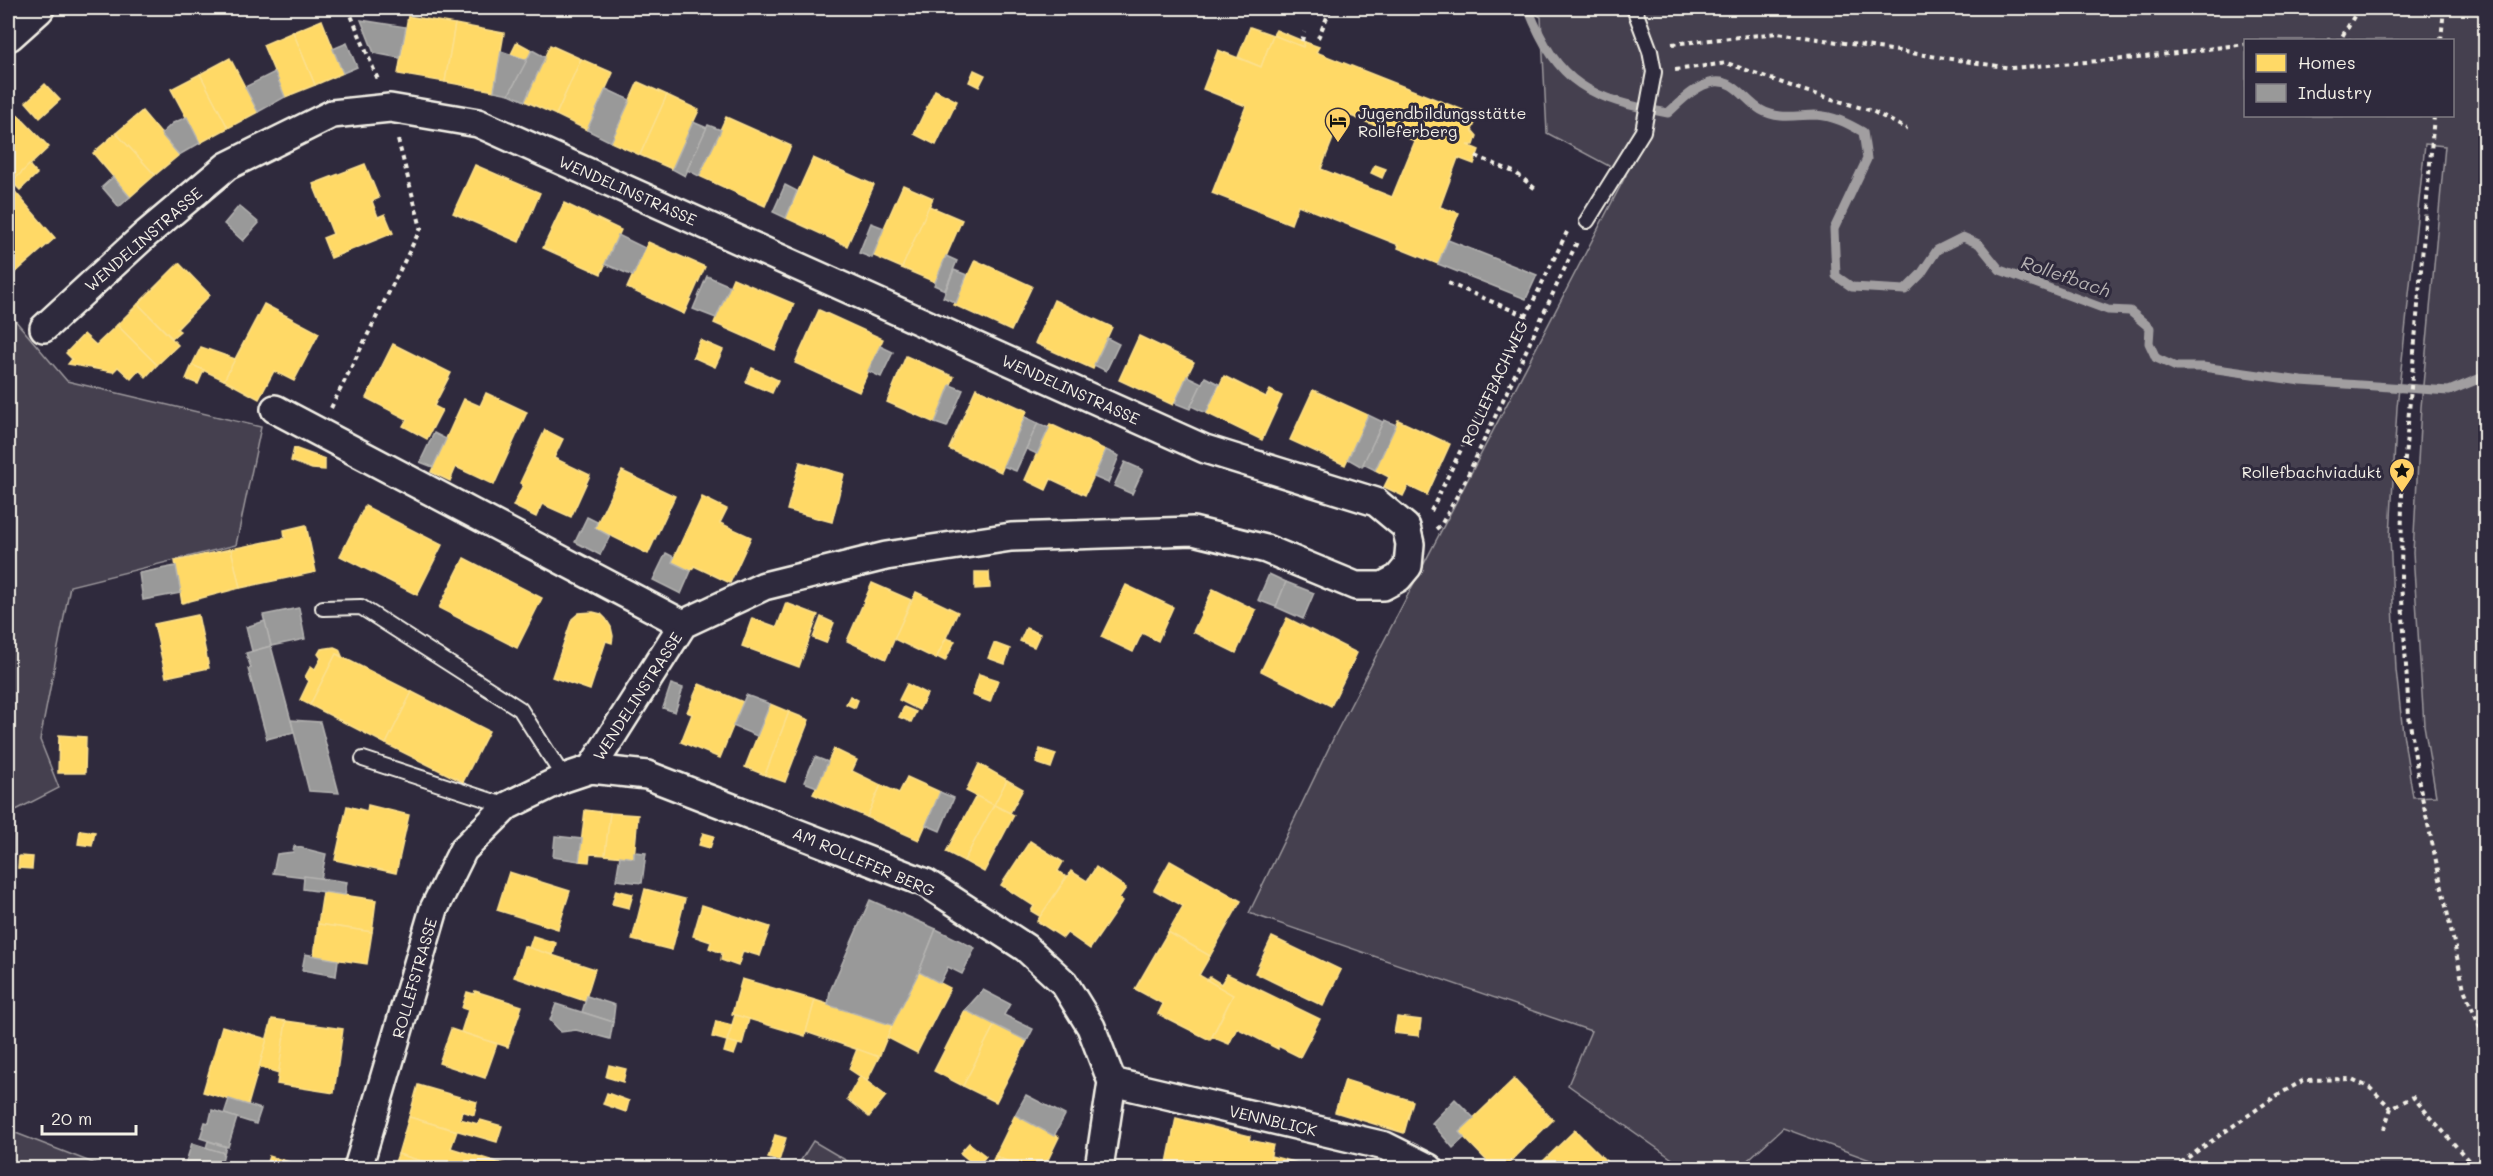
<svg xmlns="http://www.w3.org/2000/svg" width="2493" height="1176" font-family="Mali,sans-serif">
<style>
.green{fill:#454050;stroke:#9c989c;stroke-width:1.5;fill-rule:evenodd}
.homes{fill:#ffd966;stroke:#fce08d;stroke-width:1.5;fill-rule:evenodd}
.industry{fill:#999;stroke:#b4b3b1;stroke-width:1.5}
.lines{fill:none;stroke-linecap:round;stroke-linejoin:round}
.stream{stroke:#a19ea0;stroke-width:9}
.lane-casing{stroke:#f4f1e8;stroke-width:18}
.street-casing{stroke:#f4f1e8;stroke-width:32}
.secondary-casing{stroke:#f4f1e8;stroke-width:38}
.path{stroke:#f4f1e8;stroke-width:4;stroke-dasharray:4.5 4.5;stroke-linecap:butt}
.lane{stroke:#2f2a3d;stroke-width:14}
.street{stroke:#2f2a3d;stroke-width:27}
.secondary{stroke:#2f2a3d;stroke-width:33}
.labels{text-anchor:middle;dominant-baseline:central;stroke-width:6;stroke-linejoin:round;paint-order:stroke}
.poi-label{font-size:16px;fill:#f4f1e8;stroke:#2f2a3d;text-anchor:start}
.street-label{font-size:16px;fill:#f4f1e8;stroke:#2f2a3d}
.water-label{font-size:18px;font-style:italic;fill:#b6b2b2;stroke:#2f2a3d}
</style>
<rect width="100%" height="100%" fill="#2f2a3d"/>
<filter id="ink" filterUnits="userSpaceOnUse"><feTurbulence type="fractalNoise" baseFrequency=".0167" numOctaves="2"/><feDisplacementMap in="SourceGraphic" scale="12" xChannelSelector="R" yChannelSelector="G"/><feConvolveMatrix kernelMatrix="1 2 1 2 8 2 1 2 1" color-interpolation-filters="sRGB"/></filter>
<g filter="url(#ink)">
<!-- green -->
<g class="green">
<path d="M1526 8H2485V1168H1892L1783 1128 1739 1168H1685L1568 1085 1591 1031 1249 913 1335 735 1626 175 1547 133 1541 17ZM2246 40H2452V116H2246ZM2425 144 2445 146 2421 407 2413 553 2424 725 2436 796 2413 797 2403 733 2396 670 2390 536 2397 407Z"/>
<polygon points="8,312 67,381 261,427 236,545 70,586 40,740 59,788 14,811 12,932 8,995"/>
<polygon points="8,1130 106,1168 8,1168"/>
<polygon points="813,1141 859,1168 796,1168"/>
</g>
<!-- homes -->
<g class="homes">
<polygon points="408,16 455,24 445,82 398,74"/>
<polygon points="322,20 343,73 315,85 293,32"/>
<polygon points="455,24 504,33 494,91 445,82"/>
<polygon points="1250,27 1273,35 1261,67 1238,57"/>
<polygon points="1276,30 1305,42 1303,47 1273,35"/>
<polygon points="293,32 315,85 285,97 263,45"/>
<path d="M1273 35 1303 47 1305 42 1319 47 1316 52 1478 116 1472 130 1477 136 1474 145H1467L1479 150 1474 164 1458 158 1440 207 1459 213 1438 264 1398 248 1399 245 1298 205 1291 224 1212 193 1246 106 1203 89 1218 50 1261 67ZM1343 113 1415 141 1392 197 1321 169Z"/>
<polygon points="517,42 532,50 527,60 511,54"/>
<polygon points="550,45 581,59 556,115 525,101"/>
<polygon points="230,58 258,112 228,128 200,74"/>
<polygon points="581,59 613,73 587,130 556,115"/>
<polygon points="974,70 985,75 979,87 969,82"/>
<polygon points="200,74 228,128 200,143 171,89"/>
<polygon points="638,82 667,95 640,155 611,142"/>
<polygon points="45,84 60,100 40,118 26,102"/>
<polygon points="935,90 957,101 936,145 914,134"/>
<polygon points="667,95 699,110 672,169 640,155"/>
<polygon points="142,111 179,155 155,175 116,133"/>
<polygon points="18,115 49,147 8,186 8,125"/>
<polygon points="726,117 791,146 765,206 699,176"/>
<polygon points="116,133 155,175 130,197 93,153"/>
<polygon points="813,158 874,185 847,246 786,218"/>
<polygon points="365,164 379,198 372,201 378,217 385,214 393,233 331,258 323,238 333,234 313,184"/>
<polygon points="29,165 37,174 20,190 12,182"/>
<polygon points="475,165 540,193 519,242 453,213"/>
<polygon points="1375,165 1386,169 1382,178 1371,173"/>
<polygon points="903,185 933,198 902,268 872,255"/>
<polygon points="11,187 55,238 8,279 8,190"/>
<polygon points="564,203 621,230 601,274 543,248"/>
<polygon points="929,206 962,220 935,282 902,268"/>
<polygon points="648,242 705,267 684,314 627,288"/>
<polygon points="975,260 1032,286 1011,331 954,305"/>
<polygon points="179,263 210,295 177,329 180,331 172,338 138,304"/>
<polygon points="733,278 794,304 775,350 714,323"/>
<polygon points="1054,300 1112,327 1093,369 1035,343"/>
<polygon points="138,304 178,345 157,365 117,325"/>
<polygon points="264,304 319,333 294,381 274,371 259,399 224,380"/>
<polygon points="819,310 883,339 859,392 795,363"/>
<polygon points="117,325 157,365 146,377 139,370 131,379 118,367 113,372 68,364 72,359 66,353 84,334 96,345"/>
<polygon points="1139,336 1194,362 1173,405 1119,380"/>
<polygon points="700,340 723,350 715,367 693,357"/>
<polygon points="393,344 451,373 434,406 442,410 427,439 403,426 407,419 366,398"/>
<polygon points="201,347 235,359 224,380 192,365"/>
<polygon points="906,356 954,377 935,423 887,402"/>
<polygon points="192,365 204,370 198,384 186,379"/>
<polygon points="752,368 778,380 772,393 746,382"/>
<polygon points="1224,376 1266,397 1270,390 1282,396 1262,440 1206,413"/>
<polygon points="976,388 1027,411 1001,472 949,449"/>
<polygon points="1313,390 1368,415 1345,465 1290,440"/>
<polygon points="486,393 527,412 494,485 456,467 450,481 431,472 464,399 480,406"/>
<polygon points="1398,420 1450,444 1427,495 1408,486 1403,496 1384,487 1389,477 1375,470"/>
<polygon points="1050,424 1106,450 1085,495 1051,479 1046,490 1025,480"/>
<polygon points="545,430 563,439 554,458 590,475 571,517 542,504 536,517 513,506 523,485 520,483"/>
<polygon points="294,448 325,459 325,470 312,469 291,461"/>
<polygon points="800,462 844,474 832,522 787,510"/>
<polygon points="622,471 675,496 648,554 595,528"/>
<polygon points="702,497 727,509 720,523 751,537 730,583 694,566 691,571 672,562"/>
<polygon points="365,506 442,545 417,595 340,556"/>
<polygon points="306,525 316,572 240,588 231,549 285,538 284,530"/>
<polygon points="231,549 240,588 182,603 175,561"/>
<polygon points="464,558 542,598 517,648 439,608"/>
<polygon points="975,572 989,572 990,588 975,589"/>
<polygon points="872,583 911,600 886,659 847,641"/>
<polygon points="1126,585 1173,607 1158,641 1142,633 1133,652 1101,637"/>
<polygon points="1213,589 1256,610 1236,653 1193,632"/>
<polygon points="916,592 958,612 936,659 894,639"/>
<polygon points="786,603 818,615 799,667 742,646 752,618 777,627"/>
<polygon points="593,612 601,614 606,619 611,627 613,636 612,643 606,641 590,690 552,677 572,619 579,613"/>
<polygon points="198,615 209,668 166,677 154,624"/>
<polygon points="821,617 834,623 826,643 813,638"/>
<polygon points="1287,618 1357,653 1331,706 1261,671"/>
<polygon points="1026,628 1040,634 1034,647 1020,641"/>
<polygon points="946,638 955,641 945,661 937,657"/>
<polygon points="994,643 1010,649 1005,664 988,658"/>
<polygon points="334,647 339,649 342,656 336,654 310,705 300,700 309,681 305,677 311,666 315,669 321,658 318,654 321,649"/>
<polygon points="336,654 412,692 386,744 310,705"/>
<polygon points="979,674 998,680 990,702 972,695"/>
<polygon points="699,684 743,702 720,758 681,742 692,714 687,712"/>
<polygon points="907,684 927,694 919,710 899,700"/>
<polygon points="412,692 489,731 463,782 386,744"/>
<polygon points="850,696 858,700 855,708 846,704"/>
<polygon points="770,704 789,712 765,775 745,767"/>
<polygon points="904,707 916,712 911,722 899,717"/>
<polygon points="789,712 809,720 785,782 765,775"/>
<polygon points="59,735 86,737 85,773 58,773"/>
<polygon points="834,749 857,760 852,771 881,785 867,817 813,794"/>
<polygon points="1040,749 1056,754 1051,768 1036,763"/>
<polygon points="979,764 1007,780 994,805 966,791"/>
<polygon points="907,777 940,792 919,840 867,817 881,785 899,793"/>
<polygon points="1007,780 1023,789 1010,813 994,805"/>
<polygon points="976,796 994,805 964,861 946,852"/>
<polygon points="368,805 409,815 396,873 335,860 347,806 367,811"/>
<polygon points="994,805 1014,815 984,872 964,861"/>
<polygon points="585,810 610,813 605,855 590,854 589,862 579,861"/>
<polygon points="610,813 638,815 634,858 605,855"/>
<polygon points="80,830 95,832 92,846 78,844"/>
<polygon points="703,833 714,836 710,848 699,845"/>
<polygon points="1030,841 1063,862 1058,871 1066,877 1041,917 1031,911 1034,906 1001,885"/>
<polygon points="19,856 33,857 32,869 18,868"/>
<polygon points="1170,861 1241,901 1210,956 1168,932 1183,906 1154,890"/>
<polygon points="1096,867 1126,888 1119,898 1123,901 1090,949 1067,933 1063,938 1037,921 1071,871 1087,881"/>
<polygon points="509,872 570,891 558,929 497,910"/>
<polygon points="645,889 685,899 672,950 632,940"/>
<polygon points="616,890 633,894 629,908 612,904"/>
<polygon points="323,892 376,900 372,932 318,924"/>
<polygon points="702,905 770,927 760,956 743,951 738,966 721,960 722,953 709,948 711,942 693,936"/>
<polygon points="318,924 372,932 367,964 314,956"/>
<polygon points="1168,932 1210,956 1199,975 1233,995 1210,1040 1158,1014 1163,1004 1135,989"/>
<polygon points="533,936 556,943 553,955 529,948"/>
<polygon points="1272,937 1341,970 1323,1006 1255,973"/>
<polygon points="524,946 595,969 585,1001 514,977"/>
<polygon points="919,972 950,988 917,1053 886,1037"/>
<polygon points="1227,974 1320,1019 1300,1057 1278,1046 1278,1049 1237,1028 1229,1044 1212,1037 1233,995 1207,980 1210,977 1221,984"/>
<polygon points="742,979 815,1000 805,1036 732,1014"/>
<polygon points="475,991 522,1006 508,1047 461,1032 468,1010 462,1008 467,992 474,994"/>
<polygon points="815,1000 892,1025 879,1057 806,1032"/>
<polygon points="965,1010 995,1024 963,1086 934,1071"/>
<polygon points="735,1015 749,1019 742,1045 727,1041"/>
<polygon points="1397,1017 1421,1020 1419,1036 1394,1033"/>
<polygon points="272,1019 286,1021 279,1073 259,1067"/>
<polygon points="286,1021 343,1029 334,1093 277,1084"/>
<polygon points="716,1021 732,1025 727,1041 712,1037"/>
<polygon points="995,1024 1027,1041 996,1102 963,1086"/>
<polygon points="222,1026 267,1039 248,1105 203,1092"/>
<polygon points="451,1029 497,1044 485,1078 439,1063"/>
<polygon points="727,1041 738,1044 734,1055 724,1052"/>
<polygon points="857,1049 879,1057 867,1081 849,1069"/>
<polygon points="609,1065 626,1069 623,1082 606,1077"/>
<polygon points="860,1076 886,1096 869,1117 847,1099"/>
<polygon points="1514,1079 1553,1120 1504,1168 1494,1168 1459,1132"/>
<polygon points="1345,1080 1413,1101 1404,1133 1335,1112"/>
<polygon points="418,1085 477,1102 474,1115 462,1111 460,1119 478,1124 480,1120 502,1126 497,1142 409,1117"/>
<polygon points="607,1093 629,1101 626,1112 603,1104"/>
<polygon points="1015,1115 1059,1137 1044,1168 1022,1168 995,1156"/>
<polygon points="409,1117 457,1131 451,1148 510,1166 510,1168 444,1168 398,1154"/>
<polygon points="1176,1118 1250,1136 1249,1140 1273,1145 1268,1168 1166,1168"/>
<polygon points="1575,1130 1613,1168 1536,1168"/>
<polygon points="775,1135 786,1138 779,1161 768,1158"/>
<polygon points="969,1143 986,1156 977,1167 960,1153"/>
<polygon points="398,1154 444,1168 393,1168"/>
<polygon points="269,1156 303,1166 303,1168 265,1168"/>
<polygon points="995,1156 1022,1168 989,1168"/>
<polygon points="1271,1156 1309,1166 1310,1168 1268,1168"/>
</g>
<!-- industry -->
<g class="industry">
<polygon points="361,20 406,27 400,58 374,53"/>
<polygon points="347,43 357,67 343,73 333,49"/>
<polygon points="532,50 545,57 525,101 509,94"/>
<polygon points="501,51 527,60 509,94 494,91"/>
<polygon points="275,72 285,97 258,112 245,87"/>
<polygon points="606,89 630,100 611,142 587,130"/>
<polygon points="187,117 200,143 179,155 161,134 173,123"/>
<polygon points="693,122 707,128 685,176 672,169"/>
<polygon points="708,125 721,130 699,176 687,170"/>
<polygon points="113,177 130,197 119,207 102,187"/>
<polygon points="785,185 797,191 786,218 773,212"/>
<polygon points="239,206 259,223 243,241 224,224"/>
<polygon points="871,223 884,228 872,258 859,253"/>
<polygon points="618,235 645,248 633,276 605,264"/>
<polygon points="1448,240 1537,275 1526,299 1438,264"/>
<polygon points="946,256 957,261 945,290 934,285"/>
<polygon points="954,270 967,275 956,303 943,297"/>
<polygon points="707,276 730,286 716,318 693,309"/>
<polygon points="1107,338 1119,344 1106,371 1094,365"/>
<polygon points="880,346 893,352 881,377 868,371"/>
<polygon points="1187,376 1202,383 1190,409 1175,403"/>
<polygon points="1205,377 1219,384 1206,413 1191,406"/>
<polygon points="950,385 963,390 947,427 935,423"/>
<polygon points="1368,415 1383,422 1362,467 1348,459"/>
<polygon points="1025,417 1038,423 1016,471 1003,466"/>
<polygon points="1384,420 1396,425 1375,470 1363,464"/>
<polygon points="1038,423 1049,428 1037,454 1026,449"/>
<polygon points="434,433 446,439 433,467 420,462"/>
<polygon points="1106,450 1119,456 1108,483 1094,477"/>
<polygon points="1125,462 1143,470 1132,494 1114,486"/>
<polygon points="587,517 597,522 595,528 610,536 600,555 575,542"/>
<polygon points="666,553 674,557 672,562 691,571 681,594 653,580"/>
<polygon points="176,566 181,593 143,600 139,573"/>
<polygon points="1269,574 1286,582 1276,607 1258,600"/>
<polygon points="1286,582 1314,593 1303,619 1276,607"/>
<polygon points="299,608 305,639 271,646 263,615"/>
<polygon points="265,621 271,646 252,651 246,627"/>
<polygon points="271,646 294,732 267,739 248,669 251,668 246,653"/>
<polygon points="671,684 683,688 675,712 663,708"/>
<polygon points="746,695 770,704 757,736 733,726"/>
<polygon points="291,720 320,722 339,793 309,791"/>
<polygon points="815,757 828,762 817,787 804,782"/>
<polygon points="940,792 954,798 940,831 926,825"/>
<polygon points="555,836 582,839 579,861 553,857"/>
<polygon points="294,846 326,854 321,879 273,873 277,854 293,852"/>
<polygon points="634,852 646,853 642,883 616,880 620,856 634,858"/>
<polygon points="304,876 347,882 345,895 303,889"/>
<polygon points="870,900 936,929 919,972 892,1025 828,1005 830,991"/>
<polygon points="936,929 975,948 962,974 948,967 940,983 919,972"/>
<polygon points="305,954 338,960 336,976 302,970"/>
<polygon points="983,990 1010,1004 1004,1015 1033,1029 1027,1041 965,1010"/>
<polygon points="587,996 615,1005 613,1022 582,1012"/>
<polygon points="556,1004 613,1022 610,1039 576,1030 561,1032 550,1020"/>
<polygon points="1026,1095 1065,1115 1054,1136 1015,1115"/>
<polygon points="229,1099 261,1109 256,1124 224,1114"/>
<polygon points="1455,1099 1474,1118 1459,1132 1464,1138 1453,1148 1432,1123"/>
<polygon points="212,1110 237,1118 228,1147 200,1138 205,1122 209,1123"/>
<polygon points="208,1141 226,1147 224,1153 206,1148"/>
<polygon points="192,1143 224,1153 220,1168 184,1168"/>
</g>
<g class="lines">
<!-- stream -->
<path class="stream" d="M1528 8C1558 85 1590 99 1668 113 1681 101 1696 85 1714 82 1735 79 1745 101 1761 110 1778 120 1797 115 1815 115 1834 116 1847 123 1863 132L1867 159 1834 229 1836 276 1852 287 1905 290 1921 274 1937 250 1963 237 1979 244 2000 270 2108 310 2130 311 2150 328 2149 343 2156 358 2176 367H2203L2301 381 2449 391 2486 376"/>
<defs>
<g id="lane">
<polyline points="1587,221 1643,131 1654,72 1650,51 1634,8"/>
<polyline points="323,608 361,607 520,709 564,778"/>
<polyline points="363,759 507,806"/>
</g>
<g id="street">
<polyline points="44,328 145,235 227,166 332,114 390,108 478,123 1205,449 1376,502 1406,527 1410,544 1408,566 1398,578 1383,586 1356,586 1266,549 1193,531 1011,537 886,556 764,586 683,624 591,769"/>
<polyline points="275,409 683,624"/>
<polyline points="1112,1082 1385,1146 1429,1168"/>
<polyline points="358,1168 434,909 463,850 507,806 564,778 591,769 647,775 926,883 1026,948 1064,983 1091,1027 1112,1082 1099,1168"/>
</g>
<polyline id="secondary" points="8,34 37,8"/>
</defs>
<!-- lane casing -->
<use href="#lane" class="lane-casing"/>
<!-- street casing -->
<use href="#street" class="street-casing"/>
<!-- secondary casing -->
<use href="#secondary" class="secondary-casing"/>
<!-- path -->
<g class="path">
<polyline points="348,8 379,82"/>
<polyline points="1318,38 1331,8"/>
<polyline points="2327,40 2340,40 2359,8"/>
<polyline points="2340,40 2351,40"/>
<polyline points="2441,40 2444,8"/>
<polyline points="1302,41 1304,32"/>
<polyline points="1672,44 1778,33 2011,68 2137,58 2246,44"/>
<polyline points="1675,70 1727,63 1802,90 1872,111 1907,129"/>
<polyline points="2434,116 2402,494 2401,582 2409,716 2419,783 2464,989 2486,1042"/>
<polyline points="1476,156 1516,173 1538,191"/>
<polyline points="1448,283 1526,316"/>
<polyline points="331,408 421,228 398,140"/>
<polyline points="1431,511 1567,232"/>
<polyline points="1436,529 1441,525 1464,483 1578,240"/>
<polyline points="2384,1129 2391,1108 2413,1097 2475,1168"/>
<polyline points="2173,1168 2276,1096 2304,1080 2352,1079 2370,1088 2391,1108"/>
</g>
<!-- lane -->
<use href="#lane" class="lane"/>
<!-- street -->
<use href="#street" class="street"/>
<!-- secondary -->
<use href="#secondary" class="secondary"/>
</g>
</g>
<!-- icons -->
<defs>
<symbol id="hotel-pin" viewBox="-11 -11 22 30"><path d="M0 17L-7.5 6A9.5 9.5 0 1 1 7.5 6Z" fill="#ffd166" stroke="#2f2a3d"/><path d="M-6-4.5h1.5V1H6V5H4.5V3h-9V5H-6ZM-4 0a1.8 1.8 0 1 1 3.6 0ZM.5 0V-2.5h3Q6-2.5 6 0Z" fill="#111"/></symbol>
<symbol id="sight-pin" viewBox="-11 -11 22 30"><path d="M0 17L-7.5 6A9.5 9.5 0 1 1 7.5 6Z" fill="#ffd166" stroke="#2f2a3d"/><path d="M0-6L1.8-2.2L6-1.7L2.9 1.2L3.7 5.4L0 3.3L-3.7 5.4L-2.9 1.2L-6-1.7L-1.8-2.2Z" fill="#111"/></symbol>
</defs>
<g fill-rule="evenodd">
<use href="#hotel-pin" x="1323" y="106" width="30" height="40"/>
<use href="#sight-pin" x="2387" y="456" width="30" height="40"/>
</g>
<g class="labels">
<!-- poi labels -->
<g class="poi-label">
<text x="1358" y="112">Jugendbildungsstätte<tspan x="1358" dy="18">Rolleferberg</tspan></text>
<text x="2382" y="471" text-anchor="end">Rollefbachviadukt</text>
</g>
<!-- street labels -->
<g class="street-label">
<text transform="translate(628 190) rotate(24)">WENDELINSTRASSE</text>
<text transform="translate(143 239) rotate(-41)">WENDELINSTRASSE</text>
<text transform="translate(1494 383) rotate(-65)">ROLLEFBACHWEG</text>
<text transform="translate(1071 389) rotate(24)">WENDELINSTRASSE</text>
<text transform="translate(637 696) rotate(-57)">WENDELINSTRASSE</text>
<text transform="translate(864 861) rotate(23)">AM ROLLEFER BERG</text>
<text transform="translate(414 978) rotate(-74)">ROLLEFSTRASSE</text>
<text transform="translate(1273 1120) rotate(13)">VENNBLICK</text>
</g>
<!-- water labels -->
<g class="water-label">
<text transform="translate(2066 276) rotate(19)">Rollefbach</text>
</g>
</g>
<!-- margin -->
<rect width="2493" height="1176" fill="none" stroke="#2f2a3d" stroke-width="30"/>
<rect x="15" y="15" width="2463" height="1146" fill="none" stroke="#f4f1e8" stroke-width="2" filter="url(#ink)"/>
<!-- legend -->
<rect x="2244" y="39" width="210" height="78" fill="#2f2a3d" stroke="#7e7a81" stroke-width="1.5"/>
<rect x="2256" y="54" width="30" height="18" fill="#ffd966" stroke="#7e7a81" stroke-width="1.5"/>
<text x="2298" y="69" font-size="18" fill="#f4f1e8">Homes</text>
<rect x="2256" y="84" width="30" height="18" fill="#999999" stroke="#7e7a81" stroke-width="1.5"/>
<text x="2298" y="99" font-size="18" fill="#f4f1e8">Industry</text>
<!-- scale -->
<path d="M42 1125v9h94v-9" fill="none" stroke="#f4f1e8" stroke-width="3"/>
<text x="51" y="1125" font-size="18" fill="#f4f1e8" stroke="#2f2a3d" stroke-width="4.5" paint-order="stroke">20 m</text>
</svg>
